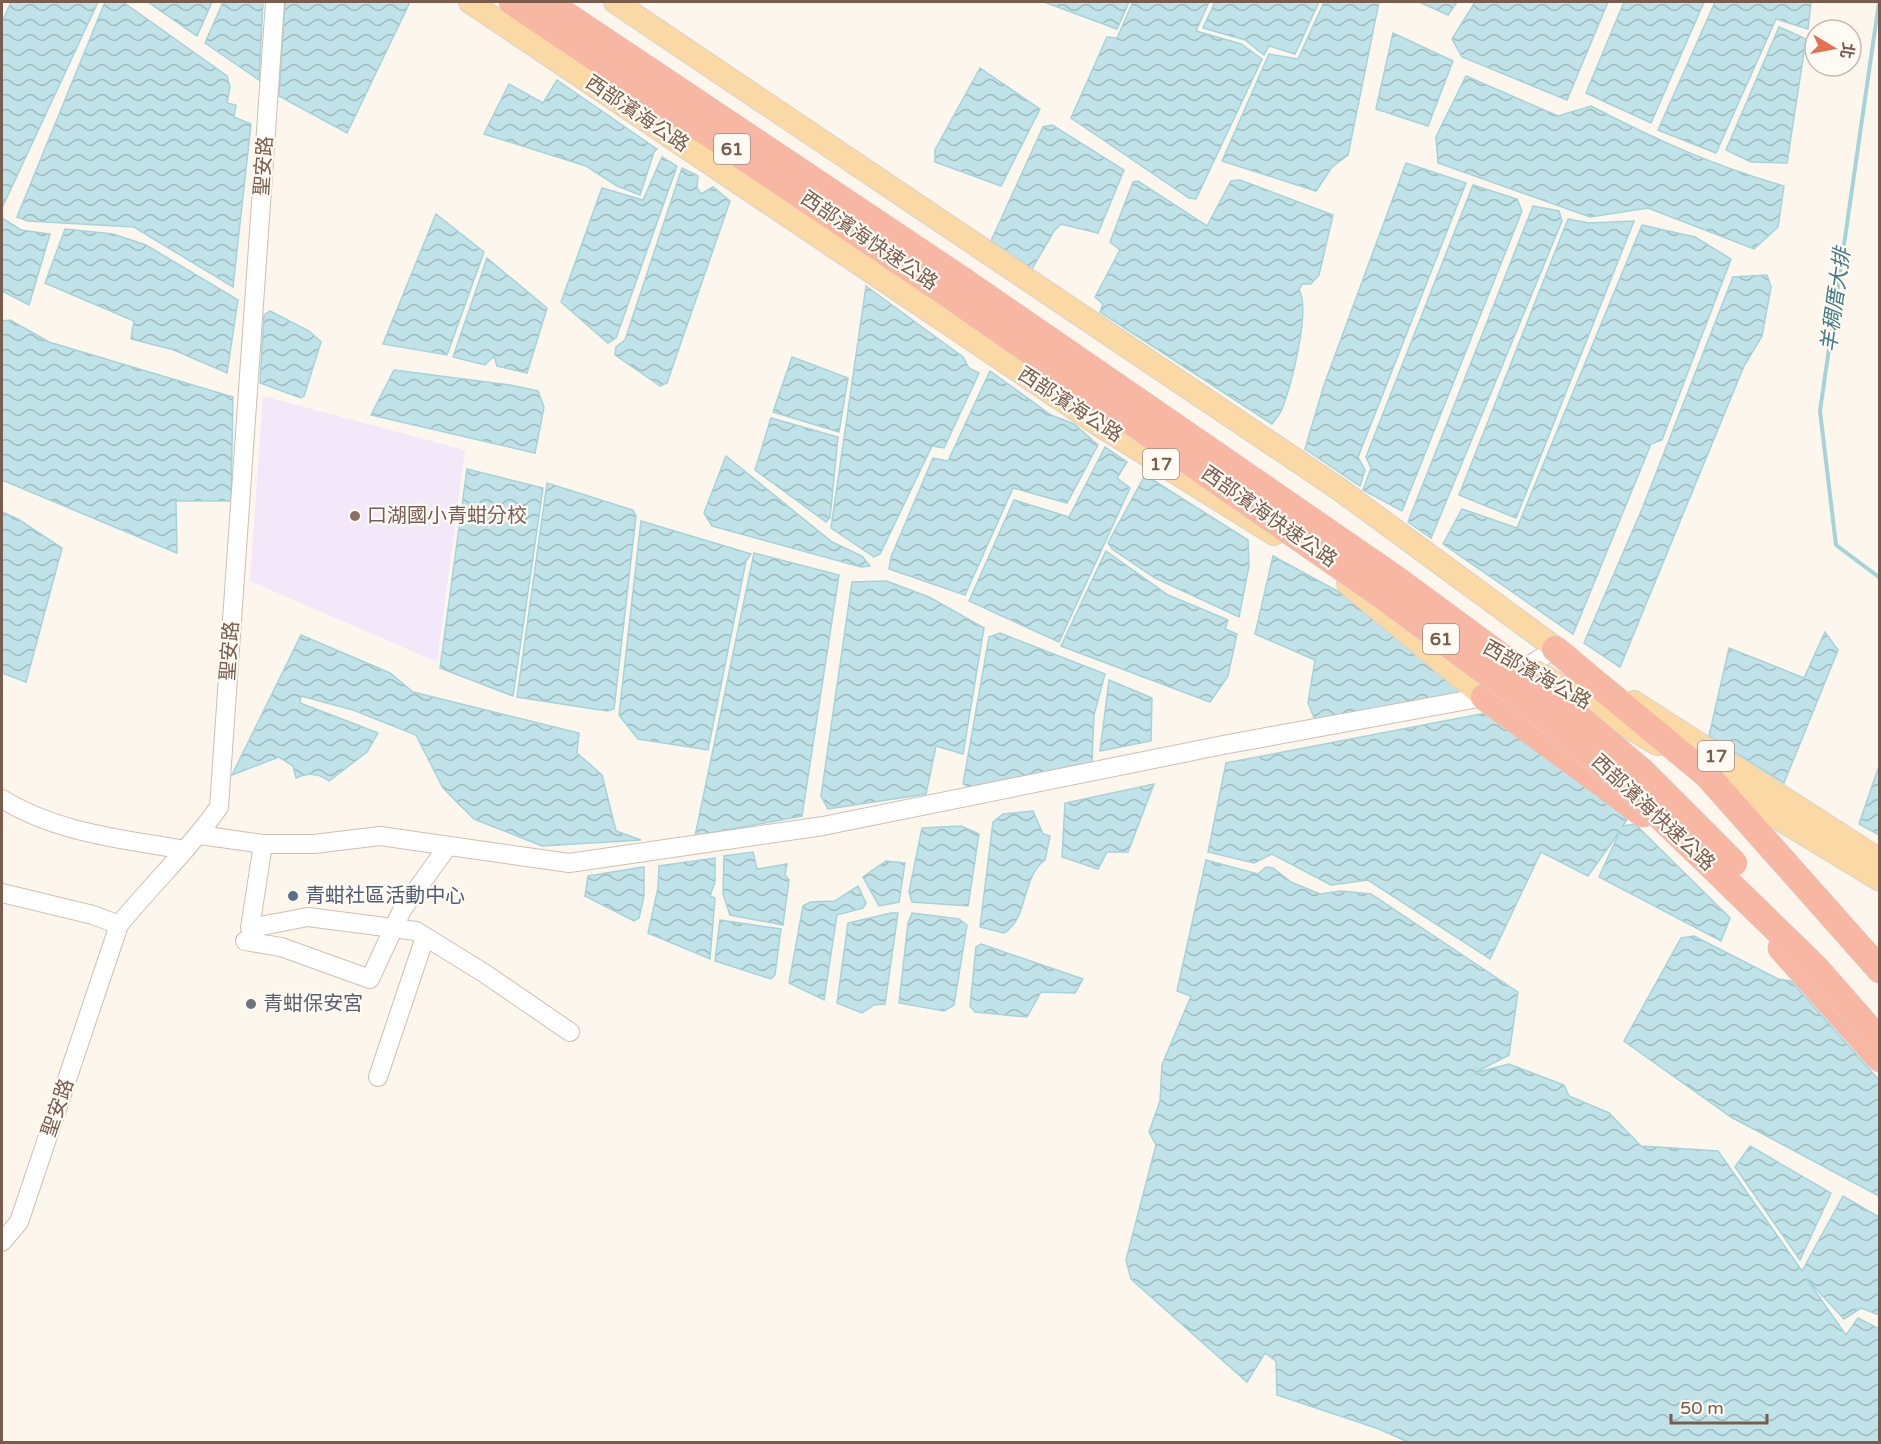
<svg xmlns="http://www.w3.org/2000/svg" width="1881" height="1444" font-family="'Varela Round','Noto Sans TC',sans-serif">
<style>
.education{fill:#f3e8fa}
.water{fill:url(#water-waves);stroke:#a5d3da;stroke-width:1.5}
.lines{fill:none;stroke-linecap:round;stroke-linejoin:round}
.stream{stroke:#a5d3da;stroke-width:4}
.minor-casing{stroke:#d1beb0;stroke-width:20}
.major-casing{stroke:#dad1cd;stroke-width:24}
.highway-casing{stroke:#dad1cd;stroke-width:27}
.minor{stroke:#fff;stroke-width:18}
.major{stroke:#fbd9a5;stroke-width:22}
.highway{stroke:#f7b7a3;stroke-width:26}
.highway-bridge-casing{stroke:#dad1cd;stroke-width:27;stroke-linecap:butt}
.highway-bridge{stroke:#f7b7a3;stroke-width:26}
.education-dot{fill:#8d6e63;stroke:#fffaf3;stroke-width:2}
.service-dot{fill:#5c6f8a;stroke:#fffaf3;stroke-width:2}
.worship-dot{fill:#6b7280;stroke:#fffaf3;stroke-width:2}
.labels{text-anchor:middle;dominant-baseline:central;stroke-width:4.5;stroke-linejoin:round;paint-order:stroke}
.shield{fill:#fffaf3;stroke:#a28b7f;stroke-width:1.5}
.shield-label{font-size:18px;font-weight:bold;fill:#7a5c4d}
.street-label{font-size:20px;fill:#7a5c4d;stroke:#fffaf3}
.education-label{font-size:20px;fill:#785e54;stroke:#fffaf3;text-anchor:start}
.service-label{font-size:20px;fill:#4e5e75;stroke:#fffaf3;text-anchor:start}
.worship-label{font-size:20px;fill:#5b616d;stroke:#fffaf3;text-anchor:start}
.water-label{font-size:21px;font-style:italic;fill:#437c86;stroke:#fffaf3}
</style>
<defs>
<pattern id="water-waves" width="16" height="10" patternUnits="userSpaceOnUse" patternTransform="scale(1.5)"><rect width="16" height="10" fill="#bfe3e8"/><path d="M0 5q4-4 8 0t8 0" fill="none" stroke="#a0bbbe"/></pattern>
</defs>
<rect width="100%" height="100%" fill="#fdf6ec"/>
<!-- education -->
<polygon class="education" points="263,396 465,450 437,662 250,581"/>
<!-- water -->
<g class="water">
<polygon points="11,2 98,2 2,208 2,22"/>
<polygon points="105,2 123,2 227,76 230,87 227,103 236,105 234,117 251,124 233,287 134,227 28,221 17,217"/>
<polygon points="148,2 212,2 197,36"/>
<polygon points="223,2 263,2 259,80 205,43"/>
<polygon points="285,2 410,2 347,133 279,96"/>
<polygon points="1044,2 1129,2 1117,29"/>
<polygon points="1133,2 1209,2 1196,31 1241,44 1262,59 1196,199 1189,198 1071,118 1107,37 1117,38"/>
<polygon points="1215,2 1319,2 1295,54 1269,46 1264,55 1245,40 1203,28"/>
<polygon points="1324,2 1379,2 1348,155 1332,167 1316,191 1222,161 1269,54 1298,59"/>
<polygon points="1419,2 1457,2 1448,15"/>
<polygon points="1475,2 1608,2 1567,100 1462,57 1452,39"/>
<polygon points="1624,2 1704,2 1651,123 1586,93"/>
<polygon points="1715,2 1811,2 1808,29 1776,19 1716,153 1658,130"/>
<polygon points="1779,27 1806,39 1787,163 1751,162 1726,150"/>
<polygon points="1393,33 1453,61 1428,126 1376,109"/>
<polygon points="980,68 1040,109 1001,186 935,162 935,150"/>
<path d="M1466 76 1558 116 1591 106C1656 140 1712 165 1784 186L1778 227 1754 249 1648 208 1590 217 1438 163 1436 137Z"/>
<polygon points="557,80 657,149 654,152 640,195 617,186 586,166 484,134 509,84 543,103"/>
<polygon points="1052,125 1124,170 1098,233 1061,224 1054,231 1032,269 991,241 1043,127"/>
<polygon points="662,157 677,166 616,338 608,343 561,302 602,188 643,200"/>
<polygon points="1406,163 1466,183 1358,457 1365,470 1360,486 1305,449 1324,385"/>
<polygon points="682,168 698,176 697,188 701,194 713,187 730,201 667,383 660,386 615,355 616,347 625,340"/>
<path d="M1240 180 1333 215 1319 275 1311 284H1302L1299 290C1311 310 1291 386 1282 409 1280 414 1275 420 1272 424L1100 312 1103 304 1095 297 1120 250 1110 242 1133 182 1138 181 1207 226 1231 181Z"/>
<polygon points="1473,185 1517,199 1522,211 1402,511 1363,490 1371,468 1366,457"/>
<polygon points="1533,206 1559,211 1562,221 1431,538 1408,522"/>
<polygon points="436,214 484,252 447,355 383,344"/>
<polygon points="2,218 21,230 50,234 29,305 2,291"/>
<polygon points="1568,219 1589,223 1634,221 1516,518 1459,495"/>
<polygon points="1642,225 1695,237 1731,259 1662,440 1651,444 1573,634 1443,544 1462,509 1517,528"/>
<polygon points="65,229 113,234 146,245 238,300 227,373 174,350 131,339 134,321 45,283"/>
<polygon points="487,258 547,308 527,373 497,366 494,356 485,365 453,357"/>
<polygon points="1767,275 1771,287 1762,336 1744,366 1620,667 1584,643 1642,509 1733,277"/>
<polygon points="866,286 963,357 969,368 979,373 944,448 932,446 880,554 874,557 831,528"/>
<polygon points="270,311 309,331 321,342 304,396 301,398 260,383 264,315"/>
<polygon points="10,320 49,342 233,397 231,501 176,501 177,553 2,480 2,321"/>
<polygon points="792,357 848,378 839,432 773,412"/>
<polygon points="394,370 510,385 538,391 544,407 535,453 371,415"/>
<polygon points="990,371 1051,415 1074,424 1098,445 1067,503 1013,488 965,595 889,569 891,557 933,458 948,461"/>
<polygon points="771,418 838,437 830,518 826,522 755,470"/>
<polygon points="1105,447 1127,462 1117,478 1130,488 1059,642 969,601 1014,500 1069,517"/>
<polygon points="726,456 832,542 862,556 870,566 861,567 712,526 704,513"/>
<polygon points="467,469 543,488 513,696 440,668"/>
<polygon points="1145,475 1248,540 1249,566 1239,617 1155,578 1112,549 1108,543"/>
<polygon points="547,483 633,510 636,516 614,709 607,711 517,697"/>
<polygon points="2,512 18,519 62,548 26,682 2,673"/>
<polygon points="641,521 751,554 746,561 708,750 638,739 619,715"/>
<polygon points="1106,551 1168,595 1228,620 1225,629 1237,634 1228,676 1210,702 1061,646"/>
<polygon points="754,553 839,575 802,816 695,836"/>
<polygon points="1273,556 1348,597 1473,692 1315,720 1308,703 1315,660 1255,634"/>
<polygon points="886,581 929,597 984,628 963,754 936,746 926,794 828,809 821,796 852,582"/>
<polygon points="1825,632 1838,650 1784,783 1709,736 1729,648 1804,678"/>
<polygon points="1000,633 1105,674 1094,715 1092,762 969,787 963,784 989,637"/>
<path d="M301 635 390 673 413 692 579 733 577 753 602 775 616 831 641 840 542 846 474 819 443 788 416 735 353 710 301 696 300 703 378 733 367 752 329 781C318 773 308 772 296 778L293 766 279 757 232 775Z"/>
<polygon points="1109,680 1152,698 1151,741 1100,751"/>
<polygon points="1496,711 1627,819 1623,826 1635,824 1730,918 1721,941 1599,877 1620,831 1588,876 1541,852 1490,959 1368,880 1331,885 1272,854 1254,863 1208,852 1226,763"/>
<polygon points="1879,766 1880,835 1879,835 1859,824"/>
<polygon points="1154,784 1128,852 1107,852 1098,869 1062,857 1065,803"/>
<path d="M1033 811 1043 834 1050 836 1045 860C1021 877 1029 918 1004 933L980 927 993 822 1003 814Z"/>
<polygon points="961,826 979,834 968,906 912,902 909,892 922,828"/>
<polygon points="753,852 757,869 787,864 785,875 789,880 783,925 730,915 723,894 724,856"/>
<polygon points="715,858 715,882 710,896 715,898 710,959 648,933 658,888 659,866"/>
<polygon points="1206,860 1258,874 1266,867 1273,868 1291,882 1320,894 1341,891 1371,894 1518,992 1509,1055 1474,1073 1509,1064 1564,1085 1569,1096 1609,1113 1641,1146 1718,1151 1802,1271 1843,1196 1879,1217 1879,1315 1861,1308 1844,1319 1806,1278 1846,1335 1858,1318 1879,1329 1879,1442 1408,1442 1379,1429 1277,1395 1276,1361 1265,1353 1247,1382 1131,1279 1126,1260 1156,1145 1149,1132 1160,1101 1162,1065 1191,996 1177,991"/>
<polygon points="886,861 905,863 899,902 879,906 863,877"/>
<polygon points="644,867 644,896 639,918 634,921 585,896 588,876"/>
<polygon points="858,886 866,903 863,908 837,915 824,1000 789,983 803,906 810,902 835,901"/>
<polygon points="891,913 898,913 885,1004 874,1005 862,1013 837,1003 848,923"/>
<polygon points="912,913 959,919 967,925 954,1005 944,1011 899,1003 908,923"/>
<polygon points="720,920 781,929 775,975 771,979 715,961"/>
<polygon points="1694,936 1778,979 1791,981 1879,1080 1879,1196 1731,1117 1624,1041 1681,938"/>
<polygon points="981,944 1083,979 1075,993 1041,992 1027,1017 975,1012 970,1006 976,947"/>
<polygon points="1750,1146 1831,1193 1800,1260 1735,1167"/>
</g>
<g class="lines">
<!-- stream -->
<polyline class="stream" points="1879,2 1820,411 1836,545 1880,578"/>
<defs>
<g id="minor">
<polyline points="1517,673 1555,649"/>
<path d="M2 799C57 833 122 839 185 850"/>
<polyline points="200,835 263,844 314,844 380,836 569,863 823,826 1223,745 1484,697 1492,691"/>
<polyline points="263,844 250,928 308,917 416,931 484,973 570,1032"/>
<polyline points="2,893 93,915 119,925"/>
<polyline points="245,941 281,947 370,979 402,910 448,846"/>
<polyline points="378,1077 425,937"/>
<path d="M2 1242 19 1222 119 925C151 885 190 849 219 807L275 2"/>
</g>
<g id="major">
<polyline points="470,2 1099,425 1274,534"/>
<polyline points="615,2 1339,489 1569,658"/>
<polyline points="1348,584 1484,697"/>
<polyline points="1536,671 1657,744"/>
<polyline points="1634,702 1880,860"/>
<polyline points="1718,782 1880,880"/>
</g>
<g id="highway">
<polyline points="512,2 952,297"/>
<polyline points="547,2 964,281"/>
<polyline points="1555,649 1707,775 1880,970"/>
<polyline points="1484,697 1643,814"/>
<polyline points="1781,948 1880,1059"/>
</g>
</defs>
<!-- minor casing -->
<use href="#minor" class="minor-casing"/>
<!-- major casing -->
<use href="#major" class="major-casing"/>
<!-- highway casing -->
<use href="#highway" class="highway-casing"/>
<!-- minor -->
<use href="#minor" class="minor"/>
<!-- major -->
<use href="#major" class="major"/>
<!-- highway -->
<use href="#highway" class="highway"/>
<defs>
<g id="highway-bridge">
<polyline points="964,281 1395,578 1543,687 1643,772 1734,863"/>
<polyline points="952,297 1381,595 1531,705 1626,784 1701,856 1816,968 1880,1041"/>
</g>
</defs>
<!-- highway-bridge casing -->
<use href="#highway-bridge" class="highway-bridge-casing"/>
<!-- highway-bridge -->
<use href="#highway-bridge" class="highway-bridge"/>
</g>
<!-- markers -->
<circle class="education-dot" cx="355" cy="516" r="6"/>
<circle class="service-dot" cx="293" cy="896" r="6"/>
<circle class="worship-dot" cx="251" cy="1004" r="6"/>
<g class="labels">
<!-- shield labels -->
<g class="shield">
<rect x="714" y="134" width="36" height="30" rx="4.5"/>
<rect x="1143" y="449" width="36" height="30" rx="4.5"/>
<rect x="1423" y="624" width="36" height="30" rx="4.5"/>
<rect x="1698" y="741" width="36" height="30" rx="4.5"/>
</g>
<g class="shield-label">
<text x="732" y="149">61</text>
<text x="1161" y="464">17</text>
<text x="1441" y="639">61</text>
<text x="1716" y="756">17</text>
</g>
<!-- street labels -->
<g class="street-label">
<text transform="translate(637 114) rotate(34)">西部濱海公路</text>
<text transform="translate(264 166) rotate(-86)">聖安路</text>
<text transform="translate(869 241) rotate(34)">西部濱海快速公路</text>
<text transform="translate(1070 405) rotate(33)">西部濱海公路</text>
<text transform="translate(1269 517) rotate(35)">西部濱海快速公路</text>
<text transform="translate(230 651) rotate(-86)">聖安路</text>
<text transform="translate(1537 675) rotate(29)">西部濱海公路</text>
<text transform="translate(1653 813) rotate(43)">西部濱海快速公路</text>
<text transform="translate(58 1108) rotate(-71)">聖安路</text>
</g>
<!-- education labels -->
<g class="education-label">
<text x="367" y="516">口湖國小青蚶分校</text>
</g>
<!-- service labels -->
<g class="service-label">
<text x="305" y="896">青蚶社區活動中心</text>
</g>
<!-- worship labels -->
<g class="worship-label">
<text x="263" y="1004">青蚶保安宮</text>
</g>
<!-- water labels -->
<g class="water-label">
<text transform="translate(1836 300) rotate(-82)">羊稠厝大排</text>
</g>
</g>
<!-- border -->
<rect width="1881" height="1444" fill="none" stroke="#7a5c4d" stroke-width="6"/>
<!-- north arrow -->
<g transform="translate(1833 48) rotate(100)"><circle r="28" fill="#fffaf3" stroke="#cabbb1" stroke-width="1.5"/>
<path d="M0-4.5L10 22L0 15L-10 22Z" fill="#e76f51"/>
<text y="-9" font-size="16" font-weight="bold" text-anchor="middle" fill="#7a5c4d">北</text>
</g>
<!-- scale -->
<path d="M1671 1414v9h96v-9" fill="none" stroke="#7a5c4d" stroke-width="3"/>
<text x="1680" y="1414" font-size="18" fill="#7a5c4d" stroke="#fffaf3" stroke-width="4.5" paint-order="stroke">50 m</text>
</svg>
